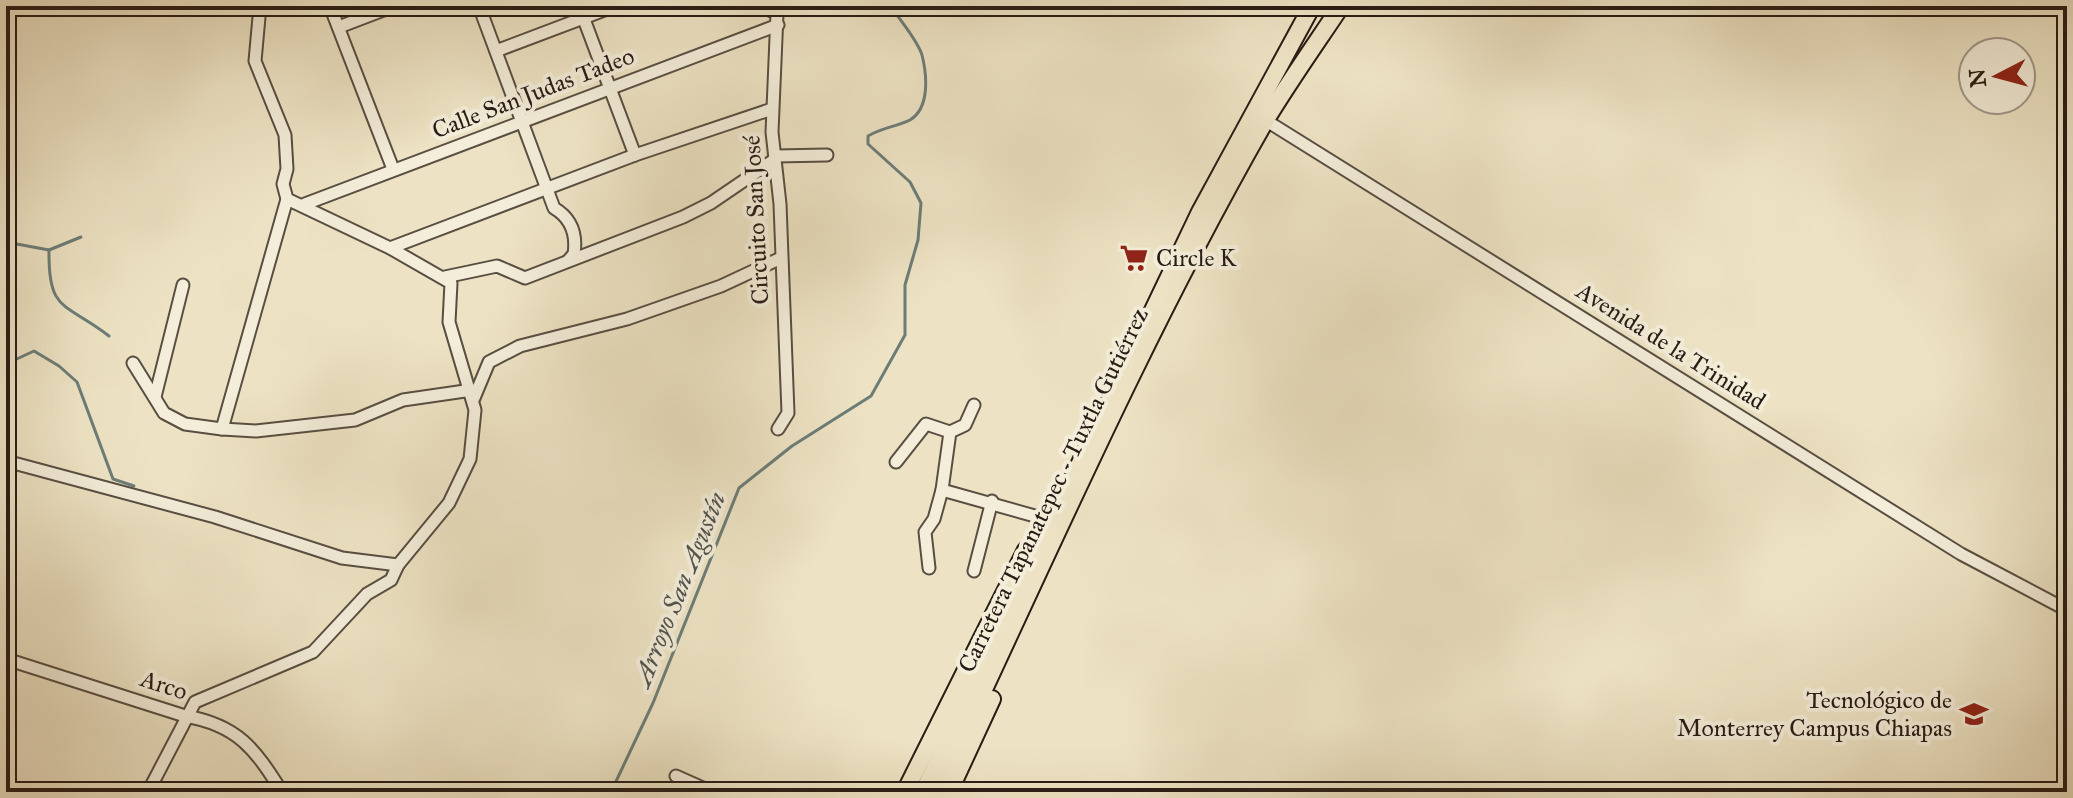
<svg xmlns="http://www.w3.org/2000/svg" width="2073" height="798" font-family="'IM FELL Great Primer',serif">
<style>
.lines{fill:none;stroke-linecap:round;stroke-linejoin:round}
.stream{stroke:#6c7d78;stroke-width:3}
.minor-casing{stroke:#594e42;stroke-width:15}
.highway-casing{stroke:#281c16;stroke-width:20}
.minor{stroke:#f3edd9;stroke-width:11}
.highway{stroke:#ede3c4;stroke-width:16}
.labels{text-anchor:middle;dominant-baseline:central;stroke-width:8;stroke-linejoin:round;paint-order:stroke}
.street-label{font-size:24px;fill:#281c16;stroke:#f3edd9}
.poi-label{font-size:24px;fill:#281c16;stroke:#f3edd9;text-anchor:start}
.water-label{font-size:26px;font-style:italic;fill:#50544f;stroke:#f3edd9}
</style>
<rect width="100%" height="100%" fill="#ede3c4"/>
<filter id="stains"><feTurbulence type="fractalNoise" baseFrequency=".0025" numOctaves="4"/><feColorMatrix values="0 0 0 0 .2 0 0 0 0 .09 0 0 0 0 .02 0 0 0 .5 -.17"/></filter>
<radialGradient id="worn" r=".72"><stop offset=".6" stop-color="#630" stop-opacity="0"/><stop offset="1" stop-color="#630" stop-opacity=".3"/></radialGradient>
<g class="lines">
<!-- stream -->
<g class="stream">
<polyline points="6,242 49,250 81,237"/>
<path d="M49 250C48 313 65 302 109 336"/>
<polyline points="6,364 34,351 59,366 77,382 113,479 134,486"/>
<path d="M611 792 653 703 739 488 792 446 871 396 905 335V285L918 240 921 203 910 182 868 144V136C881 128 898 126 910 120 930 108 927 75 922 55 917 39 900 21 891 6"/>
</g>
<defs>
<g id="minor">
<polyline points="330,6 393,169"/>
<path d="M479 6 554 208C571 218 577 234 574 254L568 261"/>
<polyline points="579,6 635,155"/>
<polyline points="762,6 777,14 772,132 780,204 788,413 778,429"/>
<polyline points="339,27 394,6"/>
<polyline points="496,51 615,6"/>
<polyline points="1262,118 1961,554 2067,610"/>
<polyline points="775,156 827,155"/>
<polyline points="305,204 778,25"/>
<polyline points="390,248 635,155 772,109"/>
<polyline points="445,277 497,266 525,278 683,217 711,203 774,160"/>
<polyline points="133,363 164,413 185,424 222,429 256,431 355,420 403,400 472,390"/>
<polyline points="155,397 183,285"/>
<polyline points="474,398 489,362 520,346 627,319 721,286 781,258"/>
<polyline points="222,429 287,199"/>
<polyline points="6,461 215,517 342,558 398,565"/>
<polyline points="896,462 926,424 950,432"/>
<polyline points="942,490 1042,518"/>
<polyline points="929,568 925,532 934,519 942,490 950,432 965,425 974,405"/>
<polyline points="974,571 992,501"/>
<path d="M6 659 185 716C238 725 255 749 282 792"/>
<polyline points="676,776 712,792"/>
<polyline points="148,792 195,702 313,652 367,594 391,580 398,565 449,503 470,459 475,410 449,322 451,283 390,248 287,199 283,184 287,169 285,135 255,61 260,6"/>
</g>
<g id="highway">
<polyline points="905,792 1026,550"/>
<polyline points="923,792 1200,212 1312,6"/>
<path d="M936 792C1042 568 1141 338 1264 123 1288 83 1315 45 1341 6"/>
<polyline points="949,792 992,699"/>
</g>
</defs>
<!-- minor casing -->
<use href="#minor" class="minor-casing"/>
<!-- highway casing -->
<use href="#highway" class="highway-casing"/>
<!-- minor -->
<use href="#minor" class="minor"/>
<!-- highway -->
<use href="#highway" class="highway"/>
</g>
<!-- icons -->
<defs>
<symbol id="supermarket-bare" viewBox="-9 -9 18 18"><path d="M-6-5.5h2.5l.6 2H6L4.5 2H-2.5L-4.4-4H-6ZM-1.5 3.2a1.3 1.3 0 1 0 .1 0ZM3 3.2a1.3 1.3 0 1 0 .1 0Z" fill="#8f2418" stroke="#f3edd9" stroke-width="2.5" paint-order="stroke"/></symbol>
<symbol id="school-bare" viewBox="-9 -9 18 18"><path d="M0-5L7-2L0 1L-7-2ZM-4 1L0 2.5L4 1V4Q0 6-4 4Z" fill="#8f2418" stroke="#f3edd9" stroke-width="2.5" paint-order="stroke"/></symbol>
</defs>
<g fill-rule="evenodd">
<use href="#supermarket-bare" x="1114" y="238" width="40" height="40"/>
<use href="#school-bare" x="1954" y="694" width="40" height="40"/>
</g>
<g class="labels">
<!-- street labels -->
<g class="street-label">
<text transform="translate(533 93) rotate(-21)">Calle San Judas Tadeo</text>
<text transform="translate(756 220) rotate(-93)">Circuito San José</text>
<text transform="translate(1671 346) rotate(32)">Avenida de la Trinidad</text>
<text transform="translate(1053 490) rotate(-64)">Carretera Tapanatepec - Tuxtla Gutiérrez</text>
<text transform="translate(164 685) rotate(18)">Arco</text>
</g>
<!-- poi labels -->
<g class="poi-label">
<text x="1156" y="258">Circle K</text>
<text x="1952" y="700" text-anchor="end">Tecnológico de<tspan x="1952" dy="28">Monterrey Campus Chiapas</tspan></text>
</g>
<!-- water labels -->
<g class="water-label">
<text transform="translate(679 589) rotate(-68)">Arroyo San Agustín</text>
</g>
</g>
<!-- margin -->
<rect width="2073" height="798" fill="none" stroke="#ede3c4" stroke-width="32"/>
<rect x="8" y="8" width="2057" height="782" fill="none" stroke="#281c16" stroke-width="4"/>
<rect x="16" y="16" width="2041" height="766" fill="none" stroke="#281c16" stroke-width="2"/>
<!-- north arrow -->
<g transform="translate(1997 76) rotate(264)"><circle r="38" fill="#f3edd9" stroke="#a2998b" stroke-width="2"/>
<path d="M0-6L14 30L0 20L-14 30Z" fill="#8f2418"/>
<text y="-12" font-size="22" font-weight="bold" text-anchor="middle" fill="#281c16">N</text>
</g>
<rect width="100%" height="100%" filter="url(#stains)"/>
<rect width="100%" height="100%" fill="url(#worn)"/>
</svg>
